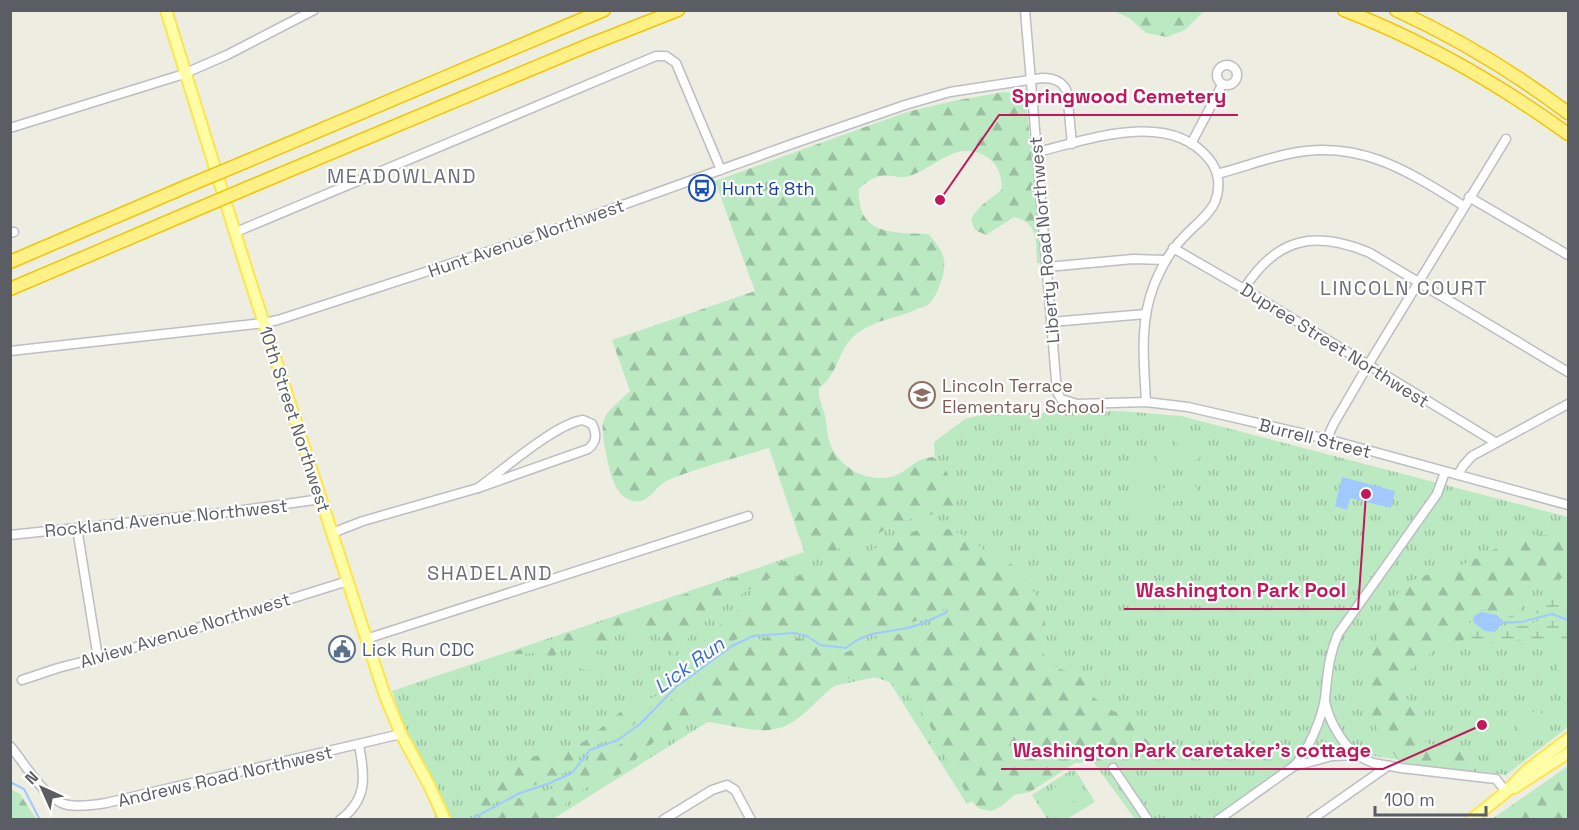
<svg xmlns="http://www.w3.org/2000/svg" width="1579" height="830" font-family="'Space Grotesk',sans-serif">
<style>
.grass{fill:url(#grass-tufts)}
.forest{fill:url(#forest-firs)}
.wetland{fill:url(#wetland-marsh)}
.pitch{fill:#bbe9c2}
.water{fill:#a1c9ff}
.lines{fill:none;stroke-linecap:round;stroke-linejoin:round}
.stream{stroke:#a1c9ff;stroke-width:2}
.minor-casing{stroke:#bcbec4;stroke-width:11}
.major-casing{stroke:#fee54b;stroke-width:14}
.highway-casing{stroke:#f0c700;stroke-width:15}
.minor{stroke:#fff;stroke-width:8}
.major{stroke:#fffda6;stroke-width:10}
.highway{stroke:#fff188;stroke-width:12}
.highway-bridge-casing{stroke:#f0c700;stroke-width:15;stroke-linecap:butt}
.highway-bridge{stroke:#fff188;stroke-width:12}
.labels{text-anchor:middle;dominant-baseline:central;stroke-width:4.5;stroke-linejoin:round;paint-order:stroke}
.transit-label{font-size:18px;fill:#164399;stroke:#fff;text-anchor:start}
.street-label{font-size:18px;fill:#5a5d64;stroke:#fff}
.education-label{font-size:18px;fill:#785e54;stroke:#fff;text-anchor:start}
.service-label{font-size:18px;fill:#4e5e75;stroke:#fff;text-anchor:start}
.neighbourhood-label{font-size:20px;letter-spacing:1.5px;fill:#6b6f76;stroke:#fff}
.water-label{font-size:20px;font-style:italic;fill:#396ccd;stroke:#fff}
.leader{fill:none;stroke:#c2185b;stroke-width:2}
.callout-dot{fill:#c2185b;stroke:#fff;stroke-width:2}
.callout-label{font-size:20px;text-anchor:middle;font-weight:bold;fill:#c2185b;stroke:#fff;stroke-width:4.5;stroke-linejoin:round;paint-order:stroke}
</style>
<defs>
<pattern id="grass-tufts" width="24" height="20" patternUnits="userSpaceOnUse" patternTransform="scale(1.5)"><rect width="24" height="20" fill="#bbe9c2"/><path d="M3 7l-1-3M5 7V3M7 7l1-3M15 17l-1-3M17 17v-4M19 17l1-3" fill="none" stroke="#9bc0a1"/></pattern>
<pattern id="forest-firs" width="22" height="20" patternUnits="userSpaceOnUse" patternTransform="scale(1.5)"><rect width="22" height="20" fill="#bbe9c2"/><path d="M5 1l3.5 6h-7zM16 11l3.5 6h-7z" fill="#9bc0a1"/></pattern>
<pattern id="wetland-marsh" width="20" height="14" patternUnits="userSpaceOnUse" patternTransform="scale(1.5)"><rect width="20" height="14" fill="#bbe9c2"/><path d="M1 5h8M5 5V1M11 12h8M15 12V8" fill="none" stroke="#9bc0a1"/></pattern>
</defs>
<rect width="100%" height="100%" fill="#eeede1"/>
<!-- grass -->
<g class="grass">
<polygon points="1120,411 1181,416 1568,517 1568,727 1506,775 1332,750 1311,755 1214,819 1135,819 1075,737 967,804 885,675 730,708 553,819 436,819 392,691 938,507 934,442 965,419 985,414"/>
<polygon points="1074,768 1095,802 1067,819 1047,819 1032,795"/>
</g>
<!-- forest -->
<g class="forest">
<polygon points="1114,11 1204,10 1204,11 1185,30 1167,37 1146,33 1129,18"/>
<path d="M1004 92C1017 92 1023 98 1027 110L1042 263H1037C1036 242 1039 223 1014 217L986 235 975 230 971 220C977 205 991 200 1002 189 1001 175 999 165 987 157 954 137 935 171 905 177 901 178 896 176 892 176 878 174 868 180 859 189 857 236 893 232 928 234 942 249 948 258 942 279 940 286 935 298 930 303 927 306 921 308 917 309 896 319 872 320 854 336 838 350 838 375 819 388 818 397 822 406 825 415 827 425 827 439 832 448 842 469 868 482 891 477 909 472 912 459 933 457 952 472 952 485 954 507L949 512C929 514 910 518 891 526 883 530 875 536 867 539 794 564 721 592 674 656L660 637 645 625 625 629 609 641 565 644 554 657 536 653 504 655 805 554 769 448C735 458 700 467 668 480 654 486 649 507 630 500 613 494 609 467 606 453 598 414 604 416 630 391L612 340 755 291 715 181 907 112 953 101Z"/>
<path d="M928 526C945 527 961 532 975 542 979 545 982 549 986 551 991 554 998 555 1003 558 1020 568 1047 605 1045 626 1045 633 1042 641 1040 648 1052 671 1064 671 1088 674L1089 688 1093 697 1113 711 1129 718 1153 748 1154 753 1151 756H1133L1108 765 1090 762 1075 763 1030 792 1014 795 1003 805 992 811C988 810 982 810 979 808 972 804 967 793 962 786 936 747 922 679 864 676 831 675 816 710 789 724 754 743 713 711 678 726 665 731 651 744 642 753 636 758 632 766 626 770 610 782 589 783 573 796 564 803 559 817 546 820 529 823 501 820 483 819L521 797 551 789 576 777 593 755 621 744 643 728 680 691 735 650 753 640 780 636 795 637 806 641 820 649 848 652C870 635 885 638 910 632 923 629 936 621 949 616L953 611 945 609 908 624 881 627 855 635 843 644 822 642 811 633 799 629 780 627 753 631 731 642 675 684 637 722 616 738 587 747 569 770 548 781 517 790 479 812 476 809 515 763 526 758 560 751 585 741 624 709 659 695 673 681 692 652 733 613 752 600 785 581 838 560 872 550 889 541Z"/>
<path d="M1559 532H1568V577C1551 580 1534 586 1521 598L1523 606 1520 610C1516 611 1510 614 1506 614 1494 615 1483 604 1472 614 1467 619 1469 623 1472 628L1468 632 1466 639 1437 648 1407 672 1401 685 1404 697 1413 702H1421L1425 711C1420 718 1415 724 1418 733 1425 750 1443 742 1456 748 1464 752 1475 764 1477 773L1401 764C1369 719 1350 692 1378 638 1387 622 1388 603 1401 589 1416 573 1450 571 1469 562 1490 553 1509 539 1533 535 1544 534 1547 537 1559 532Z"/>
<polygon points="1568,766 1568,819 1492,819"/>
<polygon points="10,789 20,794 36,819 11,819"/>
</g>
<!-- wetland -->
<g class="wetland">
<path d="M1540 600H1552L1568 604V615C1546 608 1527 617 1504 619 1511 615 1518 616 1523 612 1530 608 1532 603 1540 600Z"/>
<path d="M1546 619H1554L1568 626V635L1564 643 1550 641 1540 648C1534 644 1529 641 1522 640 1506 638 1480 650 1469 636L1473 629C1487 627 1489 643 1503 627L1521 626Z"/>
</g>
<!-- pitch -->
<g class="pitch">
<polygon points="1190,429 1200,458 1184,464 1174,435"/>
<polygon points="1167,437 1177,466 1161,471 1151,443"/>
<polygon points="1144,445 1154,474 1138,479 1128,451"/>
<polygon points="1192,477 1198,493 1167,505 1161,489"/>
<polygon points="1148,495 1158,525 1143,531 1132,500"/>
<polygon points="572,649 606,656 602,673 569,666"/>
<polygon points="1568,651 1568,684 1565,686 1553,657"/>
<polygon points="1539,709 1552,732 1541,738 1528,715"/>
<polygon points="1525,716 1538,740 1527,745 1515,722"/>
<polygon points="1075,775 1089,798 1078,804 1064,782"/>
<polygon points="1062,783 1076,806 1065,812 1051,790"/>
<polygon points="1049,792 1063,814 1052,819 1038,798"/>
</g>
<!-- water -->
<g class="water">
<polygon points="1342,477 1395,491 1391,508 1350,498 1347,510 1335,506"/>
<polygon points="1481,612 1497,615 1503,622 1495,632 1485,631 1473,622 1474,616"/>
</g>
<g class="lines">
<!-- stream -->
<g class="stream">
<polyline points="1501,623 1521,622 1552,614 1568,620"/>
<polyline points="10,782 24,789 40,820"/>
<path d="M470 820 520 793 550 783 572 773 590 750 618 740 640 724 676 687 732 646 753 636 794 633 807 636 820 645 846 648C866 631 883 633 907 628 921 625 935 618 947 612"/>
</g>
<defs>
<g id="minor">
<polyline points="1025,10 1057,392 1061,399 1077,404 1146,402 1188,407 1327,439 1568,505"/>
<circle cx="1227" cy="75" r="10"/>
<polyline points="10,128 181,75 227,55 314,10"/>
<polyline points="1191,144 1222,85"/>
<path d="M1037 152C1088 140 1169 109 1209 159 1219 171 1221 187 1215 202 1208 217 1193 226 1182 239 1169 252 1161 268 1154 285 1139 323 1144 363 1146 402"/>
<path d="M1217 174C1241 168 1264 159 1288 154 1358 138 1408 171 1464 206"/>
<polyline points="1469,197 1568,255"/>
<polyline points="236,232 656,56 666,56 676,63 721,170"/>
<polyline points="10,233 14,232"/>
<polyline points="1173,248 1244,289 1495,442"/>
<polyline points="1047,267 1133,259 1166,260"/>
<path d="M1244 289C1277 237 1315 230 1370 253L1568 372"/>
<polyline points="1051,322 1146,314"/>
<path d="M10 351 264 323 278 320 539 235 795 143 905 105 950 92 1042 78C1054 78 1063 81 1067 92L1072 144"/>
<path d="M583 420 592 424C597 434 597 442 588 449L478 488C502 471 556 423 583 420Z"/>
<polyline points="1327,439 1333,425 1368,365 1506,139"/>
<polyline points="1458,475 1463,466 1472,456 1568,404"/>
<polyline points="77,528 98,658"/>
<polyline points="332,533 363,521 478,488"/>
<polyline points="10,535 229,512 321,499"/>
<polyline points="366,639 748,516"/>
<polyline points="22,680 58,668 120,652 348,581"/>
<path d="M1325 701C1328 719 1341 742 1356 755"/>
<path d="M10 746C25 763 45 801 68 805 81 807 94 805 106 803L401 734"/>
<polyline points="1295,766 1332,756 1356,755 1373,763 1401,768 1496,779 1506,792"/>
<polyline points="1113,768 1148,820"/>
<path d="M340 820C368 799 365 776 359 745"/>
<polyline points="663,820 712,790 727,785 735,790 751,820"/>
<path d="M1218 820 1294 766C1308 752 1322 718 1325 698 1328 673 1328 658 1338 634L1437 494 1445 472"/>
<polyline points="1311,820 1388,766"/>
</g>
<g id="major">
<polyline points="166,10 247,271 384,693 401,734 429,785 445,820"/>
<polyline points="1514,788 1568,753"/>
<polyline points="1471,820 1506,792 1527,770 1568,739"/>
</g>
<g id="highway">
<path d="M1344 10C1424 41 1499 84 1568 134"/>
<path d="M1396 10C1457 38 1515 73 1568 113"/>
<polyline points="245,162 604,10"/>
<polyline points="252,186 584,47 678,10"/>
<polyline points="10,262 185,187"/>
<polyline points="10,289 193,211"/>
</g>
</defs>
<!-- minor casing -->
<use href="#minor" class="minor-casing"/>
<!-- major casing -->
<use href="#major" class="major-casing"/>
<!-- highway casing -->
<use href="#highway" class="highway-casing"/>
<!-- minor -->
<use href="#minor" class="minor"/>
<!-- major -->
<use href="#major" class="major"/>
<!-- highway -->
<use href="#highway" class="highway"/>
<defs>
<g id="highway-bridge">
<polyline points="185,187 245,162"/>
<polyline points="193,211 252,186"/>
</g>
</defs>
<!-- highway-bridge casing -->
<use href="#highway-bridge" class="highway-bridge-casing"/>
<!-- highway-bridge -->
<use href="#highway-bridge" class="highway-bridge"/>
</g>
<!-- icons -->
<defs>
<symbol id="bus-ring" viewBox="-11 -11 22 22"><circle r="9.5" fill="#fff" stroke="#1a4fb4" stroke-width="1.5"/><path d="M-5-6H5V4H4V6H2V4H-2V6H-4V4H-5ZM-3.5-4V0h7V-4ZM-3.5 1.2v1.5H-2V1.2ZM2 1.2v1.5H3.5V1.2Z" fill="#1a4fb4"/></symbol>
<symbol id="school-ring" viewBox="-11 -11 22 22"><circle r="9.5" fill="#fff" stroke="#8d6e63" stroke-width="1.5"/><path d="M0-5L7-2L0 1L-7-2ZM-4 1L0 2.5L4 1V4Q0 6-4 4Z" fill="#8d6e63"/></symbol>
<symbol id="civic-ring" viewBox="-11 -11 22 22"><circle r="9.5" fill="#fff" stroke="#5c6f8a" stroke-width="1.5"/><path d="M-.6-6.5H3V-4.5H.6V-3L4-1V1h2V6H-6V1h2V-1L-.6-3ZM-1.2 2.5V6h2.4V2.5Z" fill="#5c6f8a"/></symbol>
</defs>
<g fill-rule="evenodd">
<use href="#bus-ring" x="687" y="173" width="30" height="30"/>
<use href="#school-ring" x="907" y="380" width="30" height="30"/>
<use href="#civic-ring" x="327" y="634" width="30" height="30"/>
</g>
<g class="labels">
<!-- transit labels -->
<g class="transit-label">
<text x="722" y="188">Hunt &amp; 8th</text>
</g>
<!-- street labels -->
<g class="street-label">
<text transform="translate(526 238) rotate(-19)">Hunt Avenue Northwest</text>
<text transform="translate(1044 240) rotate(-95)">Liberty Road Northwest</text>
<text transform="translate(1335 345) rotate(32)">Dupree Street Northwest</text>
<text transform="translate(295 419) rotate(72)">10th Street Northwest</text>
<text transform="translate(1315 438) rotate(14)">Burrell Street</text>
<text transform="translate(166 518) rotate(-6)">Rockland Avenue Northwest</text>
<text transform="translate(185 630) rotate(-17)">Alview Avenue Northwest</text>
<text transform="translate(225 776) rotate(-13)">Andrews Road Northwest</text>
</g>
<!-- education labels -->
<g class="education-label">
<text x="942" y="385">Lincoln Terrace<tspan x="942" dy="21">Elementary School</tspan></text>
</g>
<!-- service labels -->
<g class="service-label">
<text x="362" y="649">Lick Run CDC</text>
</g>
<!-- neighbourhood labels -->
<g class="neighbourhood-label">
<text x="402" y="176">MEADOWLAND</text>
<text x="1404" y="288">LINCOLN COURT</text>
<text x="490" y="573">SHADELAND</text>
</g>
<!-- water labels -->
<g class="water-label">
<text transform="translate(689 665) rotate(-36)">Lick Run</text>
</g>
</g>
<!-- callouts -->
<path class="leader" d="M940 200L999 115H1238M1366 494L1358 609H1124M1482 725L1383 769H1001"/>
<g class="callout-dot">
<circle cx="940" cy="200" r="6"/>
<circle cx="1366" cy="494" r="6"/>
<circle cx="1482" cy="725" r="6"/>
</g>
<g class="callout-label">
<text x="1119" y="103">Springwood Cemetery</text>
<text x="1241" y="597">Washington Park Pool</text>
<text x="1192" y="757">Washington Park caretaker's cottage</text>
</g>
<!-- border -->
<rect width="1579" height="830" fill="none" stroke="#5a5d64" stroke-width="24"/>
<!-- north arrow -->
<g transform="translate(42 788) rotate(315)" stroke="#ffffff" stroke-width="4.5" paint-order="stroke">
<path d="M0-4.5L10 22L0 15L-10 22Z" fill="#5a5d64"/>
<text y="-9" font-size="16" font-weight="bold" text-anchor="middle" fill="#5a5d64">N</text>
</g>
<!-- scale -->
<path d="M1375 806v9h111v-9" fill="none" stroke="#5a5d64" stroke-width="3"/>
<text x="1384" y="806" font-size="18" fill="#5a5d64" stroke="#ffffff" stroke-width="4.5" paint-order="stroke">100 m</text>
</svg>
